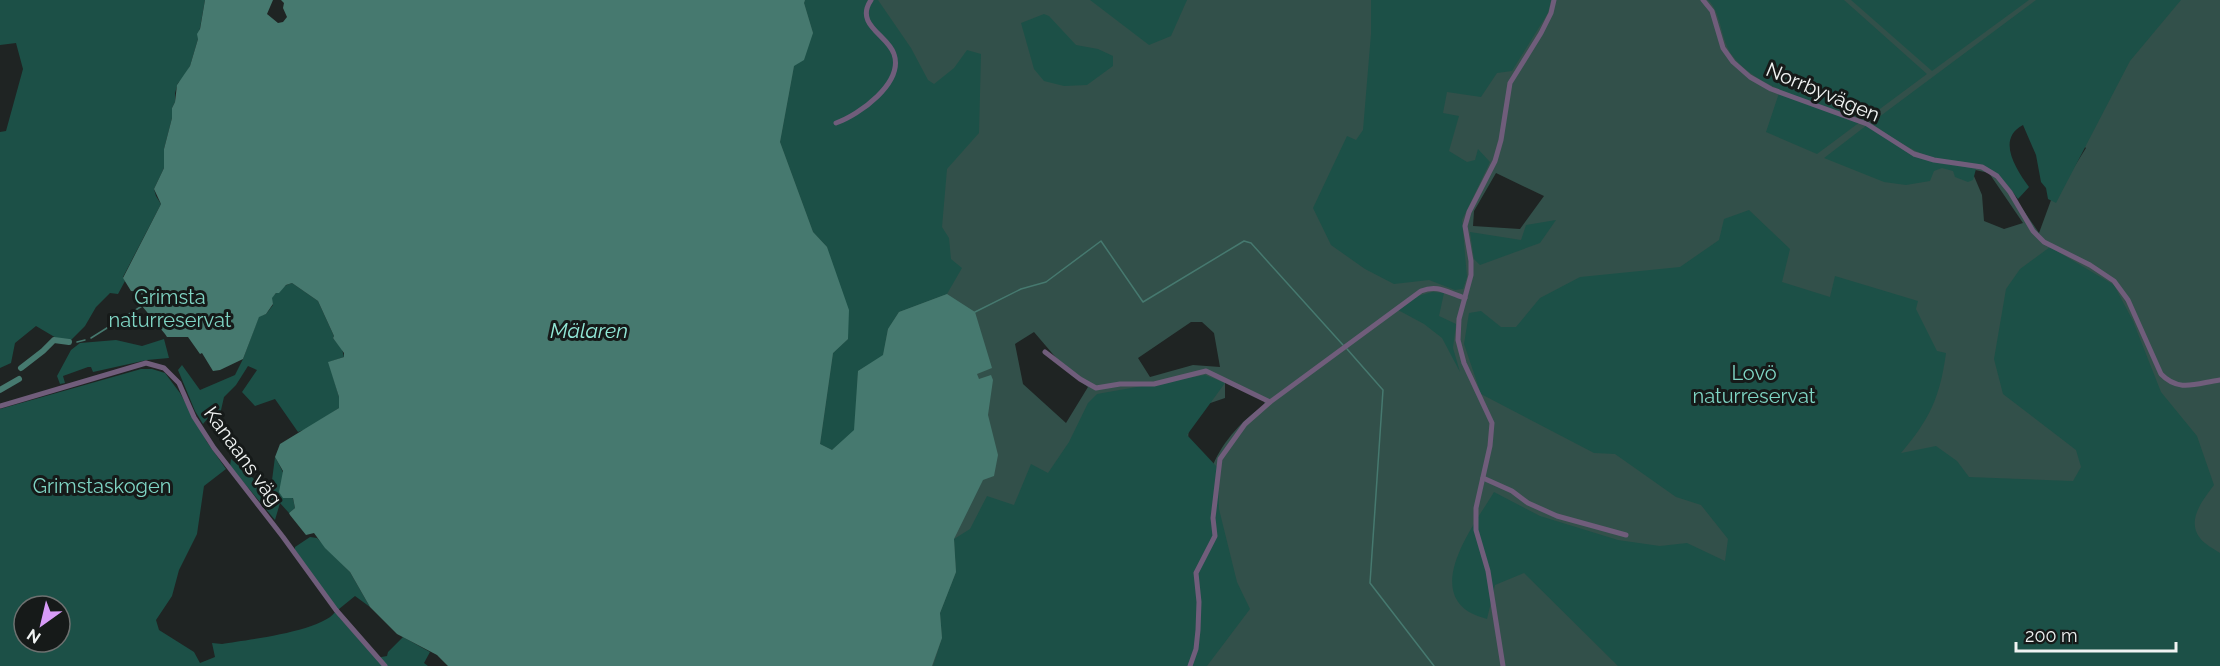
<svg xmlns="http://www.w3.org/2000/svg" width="2220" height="666" font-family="Raleway,sans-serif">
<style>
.green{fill:#32504a;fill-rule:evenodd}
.forest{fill:#1c5047;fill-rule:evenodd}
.water{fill:#46796f}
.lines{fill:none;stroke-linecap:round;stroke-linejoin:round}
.stream{stroke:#46796f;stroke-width:1.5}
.canal{stroke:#46796f;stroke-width:6}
.minor{stroke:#705d7b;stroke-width:5}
.labels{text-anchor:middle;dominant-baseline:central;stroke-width:6;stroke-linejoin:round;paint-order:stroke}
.street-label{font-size:20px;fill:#f0f3f2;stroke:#161a19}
.park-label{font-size:20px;fill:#7fd5c4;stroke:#161a19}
.water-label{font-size:21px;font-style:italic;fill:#92e8d7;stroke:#161a19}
</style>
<rect width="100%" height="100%" fill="#1f2423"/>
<!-- green -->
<path class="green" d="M523 0H2220V666H694ZM2034 103 2086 148 2071 172 2054 192 2039 233 1995 169 1993 156ZM1971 169 1989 173 2023 223 2004 229 1984 221 1982 195ZM1496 173 1544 196 1520 229 1473 226 1474 211ZM1191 322H1202L1214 333 1220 367 1193 365 1150 377 1138 358ZM1034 332 1069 373 1088 387 1066 423 1023 384 1015 344ZM1225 382 1264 401 1265 405C1244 418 1223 441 1213 465L1188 440 1190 410 1225 398Z"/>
<!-- forest -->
<g class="forest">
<polygon points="0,0 205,0 198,39 190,66 182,80 178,83 175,93 175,102 172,108 172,118 164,149 164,168 154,189 156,196 161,204 123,277 125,281 118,294 110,293 96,307 85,326 71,340 58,339 36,326 15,343 11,363 0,368 0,132 6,131 23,69 16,43 0,45"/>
<polygon points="805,0 878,0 911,48 928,80 934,84 954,68 967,50 981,54 979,133 947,169 942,227 949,238 951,259 962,268 947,294 899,312 888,329 883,356 858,371 855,430 832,450 820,444 833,353 848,339 827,247 813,232 780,142 794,66 813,33 804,3"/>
<polygon points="1090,0 1187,0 1171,36 1149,45"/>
<polygon points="1371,0 1551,0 1548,13 1512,71 1497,73 1481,97 1447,92 1443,113 1459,116 1449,151 1467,162 1475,160 1478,149 1490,162 1462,220 1467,277 1463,289 1455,290 1429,280 1394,284 1365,269 1331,245 1313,208 1347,136 1356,140 1363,130 1371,34"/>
<path d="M1708 0H1844L1927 74 1865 120C1824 104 1758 91 1732 55 1720 39 1722 13 1708 0Z"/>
<polygon points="1851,0 2029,0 1932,71"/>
<path d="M2036 0H2181L2130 61 2056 203 2048 199 2046 188 2041 182 2036 155 2023 125C1996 139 2016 169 2029 187L2018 199C2000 174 1989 165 1958 161 1949 160 1940 160 1931 157 1909 150 1890 136 1871 123Z"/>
<polygon points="1044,14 1049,16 1076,45 1098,49 1113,56 1113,66 1087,85 1064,86 1044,81 1034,69 1021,23"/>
<polygon points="1779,93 1860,122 1817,154 1766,132"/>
<polygon points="1867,125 1914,157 1976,169 1973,180 1968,182 1955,177 1953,171 1942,168 1934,171 1930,181 1906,185 1884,182 1824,158"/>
<path d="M1749 210 1790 249 1782 282 1830 297 1835 276 1918 301 1916 309 1937 351 1946 353C1940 397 1930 419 1901 453L1936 446 1957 461 1969 477 2073 481 2081 467 2076 450 2003 394 1994 359 2006 289 2020 269 2050 247 2114 285 2133 321 2161 392 2197 436 2214 485C2203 500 2186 520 2200 538 2204 544 2214 549 2220 553V666H1618L1524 573 1495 585 1487 619C1481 617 1474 615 1469 612 1426 585 1477 521 1494 492L1540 516 1618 540 1660 546 1687 543 1725 561 1728 539 1701 505 1676 497 1615 454 1594 453 1481 394 1464 344 1469 313 1481 311 1501 327H1516L1540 298 1580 277 1680 267 1719 240 1724 219Z"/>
<polygon points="1556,220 1540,243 1480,265 1474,259 1470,232 1521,240 1526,225"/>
<path d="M292 283 318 301 334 336 333 338 342 349 344 357 329 362 339 397V408L309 428 298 432 275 399 255 406 242 392 257 370 248 366 236 385 224 397 219 419 208 418 203 424 195 411 178 370 182 365 200 390 235 375 243 359 259 316 266 314 273 305 271 298C277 292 284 285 292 283Z"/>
<polygon points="1432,292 1444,293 1439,316 1456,324 1453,348 1460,372 1442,338 1424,324 1398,310 1418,296"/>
<polygon points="164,339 169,358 147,360 93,372 91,367 88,367 63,376 65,383 60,384 57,376 71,350 80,343 116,340 142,346"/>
<path d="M141 369H152L165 373 180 393 207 442 226 469 204 486 197 534 179 570 172 596 156 620 159 630 194 652 200 663 215 657 212 643 222 644C246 640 328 631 337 609L295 550V547L310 537 317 538 350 572 370 607 355 596 339 609V617L376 658 387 656 388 652 403 637 430 652 424 663 428 666H0V409ZM24 606H60V642H24Z"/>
<polygon points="1205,375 1225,383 1187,435 1218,468 1219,509 1237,582 1250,609 1207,666 933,666 942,638 940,613 956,572 954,539 970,529 987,496 1014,505 1031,464 1048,473 1069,442 1088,403 1097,394"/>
<path d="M275 457C284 473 292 490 295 508L289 513 280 503 275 520 230 466 231 459 262 486 271 488Z"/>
</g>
<!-- water -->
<polygon class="water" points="205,0 273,0 267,14 278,23 283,22 287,17 283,8 284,3 281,0 805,0 804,3 813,33 804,60 794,66 780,142 813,232 827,247 849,310 848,339 833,353 820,444 832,450 854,430 858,371 883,355 888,329 899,312 947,294 975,312 992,368 977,374 979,379 991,375 993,380 988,415 998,455 994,476 983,480 954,539 956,572 940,613 942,638 932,666 448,666 437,655 397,634 370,607 350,572 325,548 314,533 306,535 290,515 289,513 295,508 293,498 283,498 279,492 283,471 275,457 280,444 339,408 339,397 328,362 344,357 344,353 333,338 334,336 318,301 292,283 286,285 279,293 276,293 272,298 273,304 266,314 259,317 243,359 220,370 213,371 202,353 200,354 188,337 167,337 165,334 142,306 141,292 131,291 123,278 161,204 154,189 164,168 164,149 172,118 172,108 175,102 177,85 190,66 198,39 197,34 200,29"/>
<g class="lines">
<!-- stream -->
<g class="stream">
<polyline points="975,312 1021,289 1046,282 1101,241 1143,302 1244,241 1251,243 1343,345"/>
<polyline points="91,338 142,306"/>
<polyline points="77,342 85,340"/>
<polyline points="1347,349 1383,390 1370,583 1434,666"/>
</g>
<!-- canal -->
<g class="canal">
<polyline points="21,368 43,351 54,340 69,342"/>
<polyline points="0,390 19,379"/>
</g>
<!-- minor -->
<g class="minor">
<path d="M1703 0 1712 11 1723 48 1733 62 1750 77 1771 89 1867 124 1914 154 1934 160 1982 167 1997 176 2010 192 2033 231 2044 242 2090 265 2114 281 2128 300 2161 374C2179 393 2197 383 2220 380"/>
<path d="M836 123C859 115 904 83 894 54 888 35 854 25 871 0"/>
<path d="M1045 352 1080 379 1096 388 1120 384H1154L1206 371 1270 402 1421 291C1439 284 1447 293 1465 298"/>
<polyline points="0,406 146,363 164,368 179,383 194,417 214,448 283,537 336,610 385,666"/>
<polyline points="1483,478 1512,491 1528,503 1557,516 1626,535"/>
<polyline points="1190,666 1196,649 1198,630 1199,602 1196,573 1215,536 1213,518 1220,459 1245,424 1270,402"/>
<polyline points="1503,666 1488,571 1476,530 1476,508 1490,446 1492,423 1464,363 1458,340 1459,319 1471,275 1471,261 1465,226 1469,212 1495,161 1501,140 1510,83 1541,33 1551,13 1554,0"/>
</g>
</g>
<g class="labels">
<!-- street labels -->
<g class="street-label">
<text transform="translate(1823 92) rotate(23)">Norrbyvägen</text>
<text transform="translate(243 456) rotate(54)">Kanaans väg</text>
</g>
<!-- park labels -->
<g class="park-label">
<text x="170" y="297">Grimsta<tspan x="170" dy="23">naturreservat</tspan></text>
<text x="1754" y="373">Lovö<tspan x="1754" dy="23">naturreservat</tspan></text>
<text x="102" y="486">Grimstaskogen</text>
</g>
<!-- water labels -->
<g class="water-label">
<text x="589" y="330">Mälaren</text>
</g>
</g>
<!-- north arrow -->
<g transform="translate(42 624) rotate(214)"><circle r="28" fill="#161a19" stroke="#6d7170" stroke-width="1.5"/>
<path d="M0-4.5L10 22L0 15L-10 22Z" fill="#d89bf8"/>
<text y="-9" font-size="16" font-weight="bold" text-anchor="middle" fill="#f0f3f2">N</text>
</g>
<!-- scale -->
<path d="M2016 642v9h160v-9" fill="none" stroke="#f0f3f2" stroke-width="3"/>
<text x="2025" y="642" font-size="18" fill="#f0f3f2" stroke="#161a19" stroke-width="4.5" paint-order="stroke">200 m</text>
</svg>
